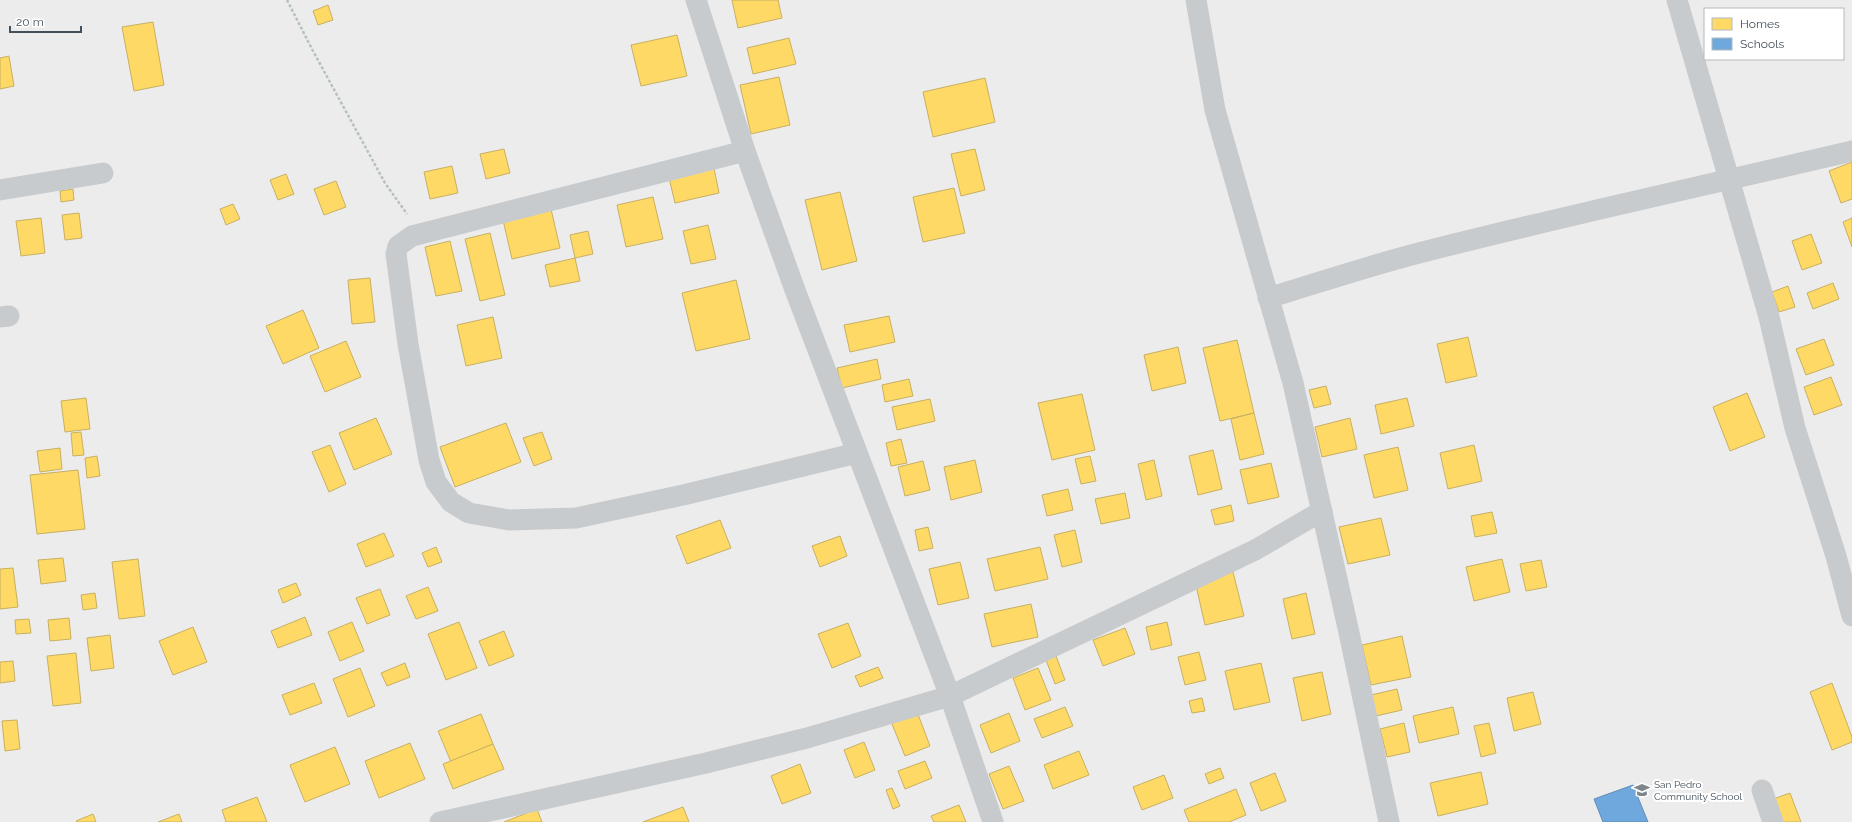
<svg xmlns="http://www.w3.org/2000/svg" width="1852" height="822" font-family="Raleway,sans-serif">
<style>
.homes{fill:#ffd966;stroke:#c7b062}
.schools{fill:#6fa8dc;stroke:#628db5}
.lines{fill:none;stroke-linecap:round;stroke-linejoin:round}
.path{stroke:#b5c2bd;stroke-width:2.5;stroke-dasharray:3 2;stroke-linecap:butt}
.street{stroke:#c8cbcd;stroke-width:21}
.labels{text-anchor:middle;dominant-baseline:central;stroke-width:4;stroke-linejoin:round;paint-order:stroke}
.poi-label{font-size:10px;fill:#434f59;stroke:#fff;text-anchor:start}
</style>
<rect width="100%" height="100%" fill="#edecec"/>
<!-- homes -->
<g class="homes">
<polygon points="732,0 778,0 782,18 738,28"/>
<polygon points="328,5 333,20 318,25 313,11"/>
<polygon points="153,22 164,85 134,91 122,27"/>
<polygon points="677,35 687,76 641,86 631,45"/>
<polygon points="789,38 796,64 753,74 747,48"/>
<polygon points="9,56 14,86 0,89 0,58"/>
<polygon points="779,77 790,125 751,134 740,85"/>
<polygon points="985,78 995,122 933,137 923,92"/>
<polygon points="504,149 510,173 486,179 480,154"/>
<polygon points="975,149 985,190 961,196 951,154"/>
<polygon points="1852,162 1852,199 1841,203 1829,171"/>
<polygon points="452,166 458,193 430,199 424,172"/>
<polygon points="714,168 719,193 675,203 669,178"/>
<polygon points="286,174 294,194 278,200 270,180"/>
<polygon points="336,181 346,207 324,215 314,189"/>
<polygon points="954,188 965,233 923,242 913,197"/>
<polygon points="73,189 74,200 61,202 60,191"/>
<polygon points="840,192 857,261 822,270 805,200"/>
<polygon points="653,197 663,239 626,247 617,205"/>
<polygon points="233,204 240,219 226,225 220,209"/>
<polygon points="551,209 560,248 512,259 503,220"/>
<polygon points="79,213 82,238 65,240 62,215"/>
<polygon points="41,218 45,253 21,256 16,221"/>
<polygon points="1852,218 1852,247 1843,222"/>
<polygon points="708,225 716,259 691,264 683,231"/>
<polygon points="588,231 593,254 575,258 570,235"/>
<polygon points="490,233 505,295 480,301 465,239"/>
<polygon points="1811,234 1822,263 1802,270 1792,241"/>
<polygon points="450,241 462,291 436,296 425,247"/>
<polygon points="575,258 580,281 550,287 545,265"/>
<polygon points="370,278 375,322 352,324 348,280"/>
<polygon points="736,280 750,339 696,351 682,293"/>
<polygon points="1833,283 1839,299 1813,309 1807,293"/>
<polygon points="1788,286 1795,307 1779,312 1772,292"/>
<polygon points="303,310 319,348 283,364 266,326"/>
<polygon points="889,316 895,342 850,352 844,325"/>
<polygon points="493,317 502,358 466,366 457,325"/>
<polygon points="1468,337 1477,376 1446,383 1437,344"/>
<polygon points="1824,339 1834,365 1806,375 1796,349"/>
<polygon points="1237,340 1254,413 1220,421 1203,348"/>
<polygon points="346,341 361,377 325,392 310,356"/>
<polygon points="1178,347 1186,383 1152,391 1144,355"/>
<polygon points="877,359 881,379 842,388 837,368"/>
<polygon points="1831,377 1842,405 1814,415 1804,387"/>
<polygon points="909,379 913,396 885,402 882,385"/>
<polygon points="1326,386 1331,404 1314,408 1309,390"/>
<polygon points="1747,393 1765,437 1730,451 1713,407"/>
<polygon points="1082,394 1095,450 1052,460 1038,403"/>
<polygon points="86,398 90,429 65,432 61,401"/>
<polygon points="1407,398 1414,426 1381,434 1375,405"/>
<polygon points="930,399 935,421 897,430 892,407"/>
<polygon points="1254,413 1264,454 1240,460 1231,419"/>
<polygon points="376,418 392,454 354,470 339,433"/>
<polygon points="1350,418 1357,449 1322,457 1315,427"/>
<polygon points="506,423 521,462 455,487 440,447"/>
<polygon points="81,432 84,455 73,456 71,433"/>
<polygon points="542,432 552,459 534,466 523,438"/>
<polygon points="901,439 907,463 891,466 886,443"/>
<polygon points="330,445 346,484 329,492 312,452"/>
<polygon points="1474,445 1482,481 1448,489 1440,453"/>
<polygon points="1398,447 1408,490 1374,498 1364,455"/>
<polygon points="60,448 62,469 40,472 37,451"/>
<polygon points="1213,450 1222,489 1198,495 1189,456"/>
<polygon points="97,456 100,476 87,478 85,458"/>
<polygon points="1090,456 1096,481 1081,484 1075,459"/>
<polygon points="975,460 982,492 951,500 944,467"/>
<polygon points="1154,460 1162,496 1146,500 1138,464"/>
<polygon points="923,461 930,490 905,496 898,467"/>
<polygon points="1271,463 1279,497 1248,504 1240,470"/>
<polygon points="78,470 85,529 37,534 30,475"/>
<polygon points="1068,489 1073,510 1047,516 1042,495"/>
<polygon points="1125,493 1130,518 1101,524 1095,499"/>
<polygon points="1231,505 1234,521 1215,525 1211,510"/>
<polygon points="1492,512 1497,533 1475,537 1471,516"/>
<polygon points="1381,518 1390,555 1348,564 1339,527"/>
<polygon points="720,520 731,548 687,564 676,536"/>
<polygon points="928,527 933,548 919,551 915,530"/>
<polygon points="1075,530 1082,562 1062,567 1054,535"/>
<polygon points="384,533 394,556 366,567 357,544"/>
<polygon points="840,536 847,556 820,567 812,546"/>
<polygon points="436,547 442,562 428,567 422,553"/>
<polygon points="1040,547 1048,579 995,591 987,559"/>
<polygon points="63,558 66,581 41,584 38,560"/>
<polygon points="138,559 145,616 119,619 112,562"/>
<polygon points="1502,559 1510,592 1474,601 1466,567"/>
<polygon points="1541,560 1547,587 1526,591 1520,564"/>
<polygon points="960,562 969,598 938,605 929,569"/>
<polygon points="13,568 18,607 0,609 0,569"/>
<polygon points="1233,572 1244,616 1205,625 1195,581"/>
<polygon points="296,583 301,595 283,603 278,590"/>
<polygon points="428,587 438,611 416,619 406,596"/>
<polygon points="380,589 390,615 367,624 356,598"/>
<polygon points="95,593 97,608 83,610 81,595"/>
<polygon points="1306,593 1315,634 1292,639 1283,599"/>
<polygon points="1031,604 1038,637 992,647 984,614"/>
<polygon points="305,617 312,635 278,648 271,631"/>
<polygon points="69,618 71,639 50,641 48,620"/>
<polygon points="29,619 31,633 16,634 15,620"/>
<polygon points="352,622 364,651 340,661 328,632"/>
<polygon points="459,622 477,668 446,680 428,634"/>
<polygon points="1167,622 1172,645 1151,650 1146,627"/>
<polygon points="848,623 861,656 832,668 818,634"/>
<polygon points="193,627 207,662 173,675 159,641"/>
<polygon points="1125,628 1135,654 1103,666 1093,640"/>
<polygon points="504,631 514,656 489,666 479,641"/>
<polygon points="110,635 114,668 91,671 87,638"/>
<polygon points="1402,636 1411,677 1371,685 1362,645"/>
<polygon points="1199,652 1206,680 1185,685 1178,657"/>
<polygon points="76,653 81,703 53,706 47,656"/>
<polygon points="1056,656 1065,680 1055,684 1046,660"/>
<polygon points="13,661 15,681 0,683 0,662"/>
<polygon points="405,663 410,677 387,686 381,673"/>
<polygon points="1261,663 1270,702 1234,710 1225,671"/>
<polygon points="878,667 883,678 860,687 855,676"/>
<polygon points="360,668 375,706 348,717 333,679"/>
<polygon points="1038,668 1051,700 1025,710 1013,678"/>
<polygon points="1322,672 1331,714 1302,721 1293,678"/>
<polygon points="314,683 322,703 290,715 282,695"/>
<polygon points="1832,683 1852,737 1852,742 1832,750 1810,692"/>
<polygon points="1397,689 1402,710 1376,716 1371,695"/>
<polygon points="1533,692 1541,724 1514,731 1507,698"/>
<polygon points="1202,698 1205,711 1192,713 1189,701"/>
<polygon points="1065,707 1073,726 1042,738 1034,719"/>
<polygon points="1453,707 1459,734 1419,743 1413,716"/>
<polygon points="916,709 930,746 905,756 890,719"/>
<polygon points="1009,713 1020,741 991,753 980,725"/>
<polygon points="481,714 493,744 451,762 438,731"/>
<polygon points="17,720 20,749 5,751 2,721"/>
<polygon points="1404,723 1410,752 1387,757 1380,729"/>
<polygon points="1489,723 1496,753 1481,757 1474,726"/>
<polygon points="864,742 875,770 855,778 844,750"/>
<polygon points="410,743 425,779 379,798 365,761"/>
<polygon points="493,744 504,769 453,789 443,764"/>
<polygon points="335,747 350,784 305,802 290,765"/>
<polygon points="1079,751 1089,775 1053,789 1044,765"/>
<polygon points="925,761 932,778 905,789 898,771"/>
<polygon points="800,764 811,793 782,804 771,776"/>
<polygon points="1009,766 1024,801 1003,809 989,774"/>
<polygon points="1220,768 1224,778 1209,784 1205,774"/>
<polygon points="1481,772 1488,804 1438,816 1430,783"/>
<polygon points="1275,773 1286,801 1261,811 1250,783"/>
<polygon points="1164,775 1173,798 1142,810 1133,787"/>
<polygon points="892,788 900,806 893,809 886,790"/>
<polygon points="1236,789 1246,815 1229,822 1189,822 1184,810"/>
<polygon points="1790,793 1801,822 1776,822 1768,801"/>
<polygon points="257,797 267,822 226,822 222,810"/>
<polygon points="959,805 966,822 934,822 931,816"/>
<polygon points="683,807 689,822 643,822"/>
<polygon points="537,809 542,822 504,822"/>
<polygon points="93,814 96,822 77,822 76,821"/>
<polygon points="179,814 182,822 158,822"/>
</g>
<!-- schools -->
<polygon class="schools" points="1633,785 1648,822 1603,822 1594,799"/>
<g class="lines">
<!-- path -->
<polyline class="path" points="287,0 313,51 385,183 407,214"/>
<!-- street -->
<g class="street">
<polyline points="696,0 745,151 795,290 950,696 993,822"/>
<polyline points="1196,0 1215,110 1293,383 1348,628 1389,822"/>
<polyline points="1677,0 1769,317 1795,428 1836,556 1852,616"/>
<polyline points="745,151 412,236 398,246 396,254 408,344 429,460 436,482 451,502 469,513 509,520 576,518 683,495 857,453"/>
<polyline points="0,190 103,173"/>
<path d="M1268 298C1318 283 1368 266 1419 253 1563 216 1708 185 1852 151"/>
<polyline points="0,317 9,316"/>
<polyline points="1762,790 1773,822"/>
<polyline points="440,822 706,763 807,738 950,696 1255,550 1322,511"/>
</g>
</g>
<!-- icons -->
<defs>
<symbol id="school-bare" viewBox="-9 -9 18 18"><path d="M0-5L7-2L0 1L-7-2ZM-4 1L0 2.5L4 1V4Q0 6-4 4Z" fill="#7e868c" stroke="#fff" stroke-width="2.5" paint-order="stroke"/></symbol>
</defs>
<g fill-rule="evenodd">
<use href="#school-bare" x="1631" y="779" width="22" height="22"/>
</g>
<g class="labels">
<!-- poi labels -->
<g class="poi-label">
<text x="1654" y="784">San Pedro<tspan x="1654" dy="12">Community School</tspan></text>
</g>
</g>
<!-- legend -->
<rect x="1704" y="8" width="140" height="52" fill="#ffffff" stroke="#b4b9bd"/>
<rect x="1712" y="18" width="20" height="12" fill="#ffd966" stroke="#b4b9bd"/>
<text x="1740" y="28" font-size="12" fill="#434f59">Homes</text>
<rect x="1712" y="38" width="20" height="12" fill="#6fa8dc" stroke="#b4b9bd"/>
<text x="1740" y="48" font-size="12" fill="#434f59">Schools</text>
<!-- scale -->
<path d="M10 26v6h71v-6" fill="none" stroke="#434f59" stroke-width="2"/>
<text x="16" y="26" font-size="12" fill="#434f59" stroke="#ffffff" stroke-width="3" paint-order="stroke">20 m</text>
</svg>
